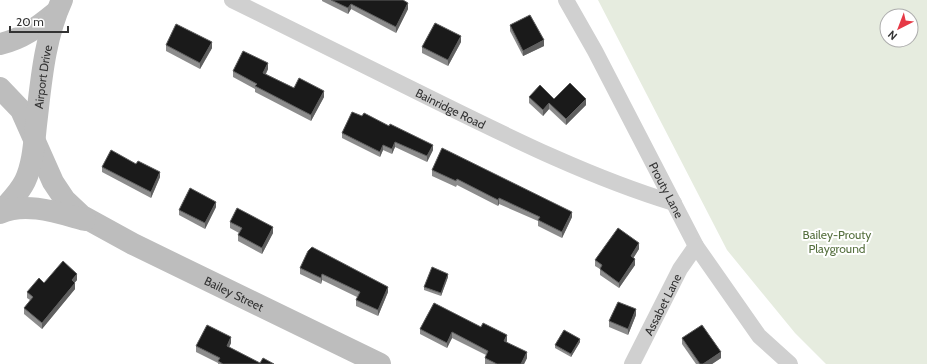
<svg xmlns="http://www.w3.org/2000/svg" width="927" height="364" font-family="Cabin,sans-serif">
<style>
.green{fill:#e6ecdf;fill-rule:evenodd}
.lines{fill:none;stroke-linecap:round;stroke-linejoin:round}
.street{stroke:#d0d0d0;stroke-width:16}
.secondary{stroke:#bdbdbd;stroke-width:22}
.wall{fill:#8c8c8c}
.shaded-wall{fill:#5f5f5f}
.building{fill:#1a1a1a;stroke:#5f5f5f}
.labels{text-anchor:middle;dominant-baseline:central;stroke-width:4;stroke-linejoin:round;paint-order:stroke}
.street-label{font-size:12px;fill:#333;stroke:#fff}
.park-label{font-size:12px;fill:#56703f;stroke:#fff}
</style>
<rect width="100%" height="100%" fill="#fff"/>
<!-- green -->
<path class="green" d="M598 0H927V364H826L795 333 727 250ZM887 16H911V40H887Z"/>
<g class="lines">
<!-- street -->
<g class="street">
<path id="s1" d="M232 0C301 34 370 68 438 102 515 140 592 178 674 203"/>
<path id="s2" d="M566 0 595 51 696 246 759 336 790 364"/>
<path id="s3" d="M632 364 680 269 696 246"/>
</g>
<!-- secondary -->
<g class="secondary">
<path d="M0 44C22 39 38 27 55 13"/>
<path id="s4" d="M0 88 21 110 53 182 65 200 82 216 133 244 380 364"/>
<path id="s5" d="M0 212C9 203 19 193 25 181 33 164 34 144 36 125 41 83 44 39 62 0"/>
<path d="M0 213C26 201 59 213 85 220"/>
</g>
</g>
<!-- wall -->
<g class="wall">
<polygon points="322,0 403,0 408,9 396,33 351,9 348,14 322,1"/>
<polygon points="510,25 544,46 523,56 510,31"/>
<polygon points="461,42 448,66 422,53 422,47"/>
<polygon points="166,45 212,48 200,69 166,51"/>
<polygon points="268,69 266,74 294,88 324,97 311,121 255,92 255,89 233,77 233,71"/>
<polygon points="529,97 554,99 586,105 566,125 549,109 543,116 529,103"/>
<polygon points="352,112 433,150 427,162 395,147 392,154 383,150 380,157 342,138 342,133"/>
<polygon points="102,167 160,177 151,198 102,172"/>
<polygon points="432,170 572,217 562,238 538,226 538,221 499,204 498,206 457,185 456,187 432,176"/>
<polygon points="216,207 205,229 179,215 179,210"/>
<polygon points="230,222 273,233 262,254 238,241 238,235 239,233 230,228"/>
<polygon points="639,249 633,258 635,265 619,288 600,275 600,269 595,266 595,260"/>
<polygon points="300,268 388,292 378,316 356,306 356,300 357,297 322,280 321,284 300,274"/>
<polygon points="448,277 441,296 424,290 424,287"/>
<polygon points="77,280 74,283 75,289 42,329 24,314 24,308 30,300 27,298 27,292 44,283"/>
<polygon points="434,303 507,341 506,342 527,358 524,364 485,364 485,358 486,355 452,338 447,348 420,334 420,329"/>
<polygon points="636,315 628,335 609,327 609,321"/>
<polygon points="682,338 721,358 712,364 696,364 682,344"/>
<polygon points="580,342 571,357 555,348 555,345"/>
<polygon points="231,343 229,347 260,363 274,364 218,364 218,363 196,352 196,346"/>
</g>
<!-- shaded-wall -->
<g class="shaded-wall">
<polygon points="408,3 408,9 396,33 396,27"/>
<polygon points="351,4 351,9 348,14 348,8"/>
<polygon points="461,36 461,42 448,66 448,60"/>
<polygon points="544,40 544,46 523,56 523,51"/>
<polygon points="212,42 212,48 200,69 200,63"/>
<polygon points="268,63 268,69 263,79 263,73"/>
<polygon points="324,91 324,97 311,121 311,115"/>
<polygon points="586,99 586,105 566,125 566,119"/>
<polygon points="549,103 549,109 543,116 543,110"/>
<polygon points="395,142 395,147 392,154 392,149"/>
<polygon points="383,145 383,150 380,157 380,152"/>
<polygon points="433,145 433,150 427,162 427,156"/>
<polygon points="160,172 160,177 151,198 151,192"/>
<polygon points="499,198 499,204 498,206 498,200"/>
<polygon points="216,202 216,207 205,229 205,223"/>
<polygon points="572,212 572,217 562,238 562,232"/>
<polygon points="273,227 273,233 262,254 262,248"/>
<polygon points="639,243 639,249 631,262 631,256"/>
<polygon points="635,259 635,265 619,288 619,283"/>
<polygon points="77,274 77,280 72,286 72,280"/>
<polygon points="322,274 322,280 321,284 321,278"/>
<polygon points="448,274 448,277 441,296 441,293"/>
<polygon points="75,283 75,289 42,329 42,323"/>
<polygon points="388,287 388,292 378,316 378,310"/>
<polygon points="636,309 636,315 628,335 628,329"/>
<polygon points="452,332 452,338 447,348 447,343"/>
<polygon points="507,335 507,341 504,347 504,341"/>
<polygon points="231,337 231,343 227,352 227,346"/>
<polygon points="580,339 580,342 571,357 571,354"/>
<polygon points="527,352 527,358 524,364 521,364"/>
<polygon points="721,352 721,358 712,364 703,364"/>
</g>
<!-- building -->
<g class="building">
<polygon points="331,0 403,0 408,3 396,27 351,4 348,8"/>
<polygon points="530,15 544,40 523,51 510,25"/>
<polygon points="435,23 461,36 448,60 422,47"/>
<polygon points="176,24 212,42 200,63 166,45"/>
<polygon points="243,51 268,63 263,73 294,88 299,78 324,91 311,115 255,86 257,84 233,71"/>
<polygon points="570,83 586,99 566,119 549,103 543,110 529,97 540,85 554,99"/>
<polygon points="352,112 362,116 364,113 389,126 390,124 433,145 427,156 395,142 392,149 383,145 380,152 342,133"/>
<polygon points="442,148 572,212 562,232 538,220 540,217 499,198 498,200 457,179 456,181 432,170"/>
<polygon points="111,150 136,164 138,161 160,172 151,192 102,167"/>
<polygon points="190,188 216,202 205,223 179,210"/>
<polygon points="237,208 273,227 262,248 238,235 242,228 230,222"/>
<polygon points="618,228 639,243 631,256 635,259 619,283 600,269 602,265 595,260"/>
<polygon points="312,247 388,287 378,310 356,300 360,292 322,274 321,278 300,268 308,251"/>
<polygon points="63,261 77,274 72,280 75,283 42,323 24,308 33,297 27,292 39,278 44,283"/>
<polygon points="432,267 448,274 441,293 424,287"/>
<polygon points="618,302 636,309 628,329 609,321"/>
<polygon points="434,303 481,327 483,323 507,335 504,341 527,352 521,364 497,364 485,358 488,351 452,332 447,343 420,329"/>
<polygon points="207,325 231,337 227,346 260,363 263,358 274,364 223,364 218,361 220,358 196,346"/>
<polygon points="702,325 721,352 703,364 700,364 682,338"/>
<polygon points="564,330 580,339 571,354 555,345"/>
</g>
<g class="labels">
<!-- street labels -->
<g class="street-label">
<text stroke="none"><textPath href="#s5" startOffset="146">Airport Drive</textPath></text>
<text stroke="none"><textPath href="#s1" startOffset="244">Bainridge Road</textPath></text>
<text stroke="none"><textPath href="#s2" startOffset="215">Prouty Lane</textPath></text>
<text stroke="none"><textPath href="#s4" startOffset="325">Bailey Street</textPath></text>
<text stroke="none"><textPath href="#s3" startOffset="67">Assabet Lane</textPath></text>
</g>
<!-- park labels -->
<g class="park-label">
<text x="837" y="234">Bailey-Prouty<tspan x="837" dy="14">Playground</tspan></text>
</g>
</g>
<!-- north arrow -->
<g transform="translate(899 28) rotate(222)"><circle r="19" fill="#ffffff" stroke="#adadad"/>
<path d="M0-3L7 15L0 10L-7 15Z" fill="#e63946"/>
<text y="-6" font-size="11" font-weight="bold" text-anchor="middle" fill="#333333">N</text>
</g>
<!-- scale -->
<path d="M10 26v6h58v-6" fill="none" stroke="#333333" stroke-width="2"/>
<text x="16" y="26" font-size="12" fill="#333333" stroke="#ffffff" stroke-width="3" paint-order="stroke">20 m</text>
</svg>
